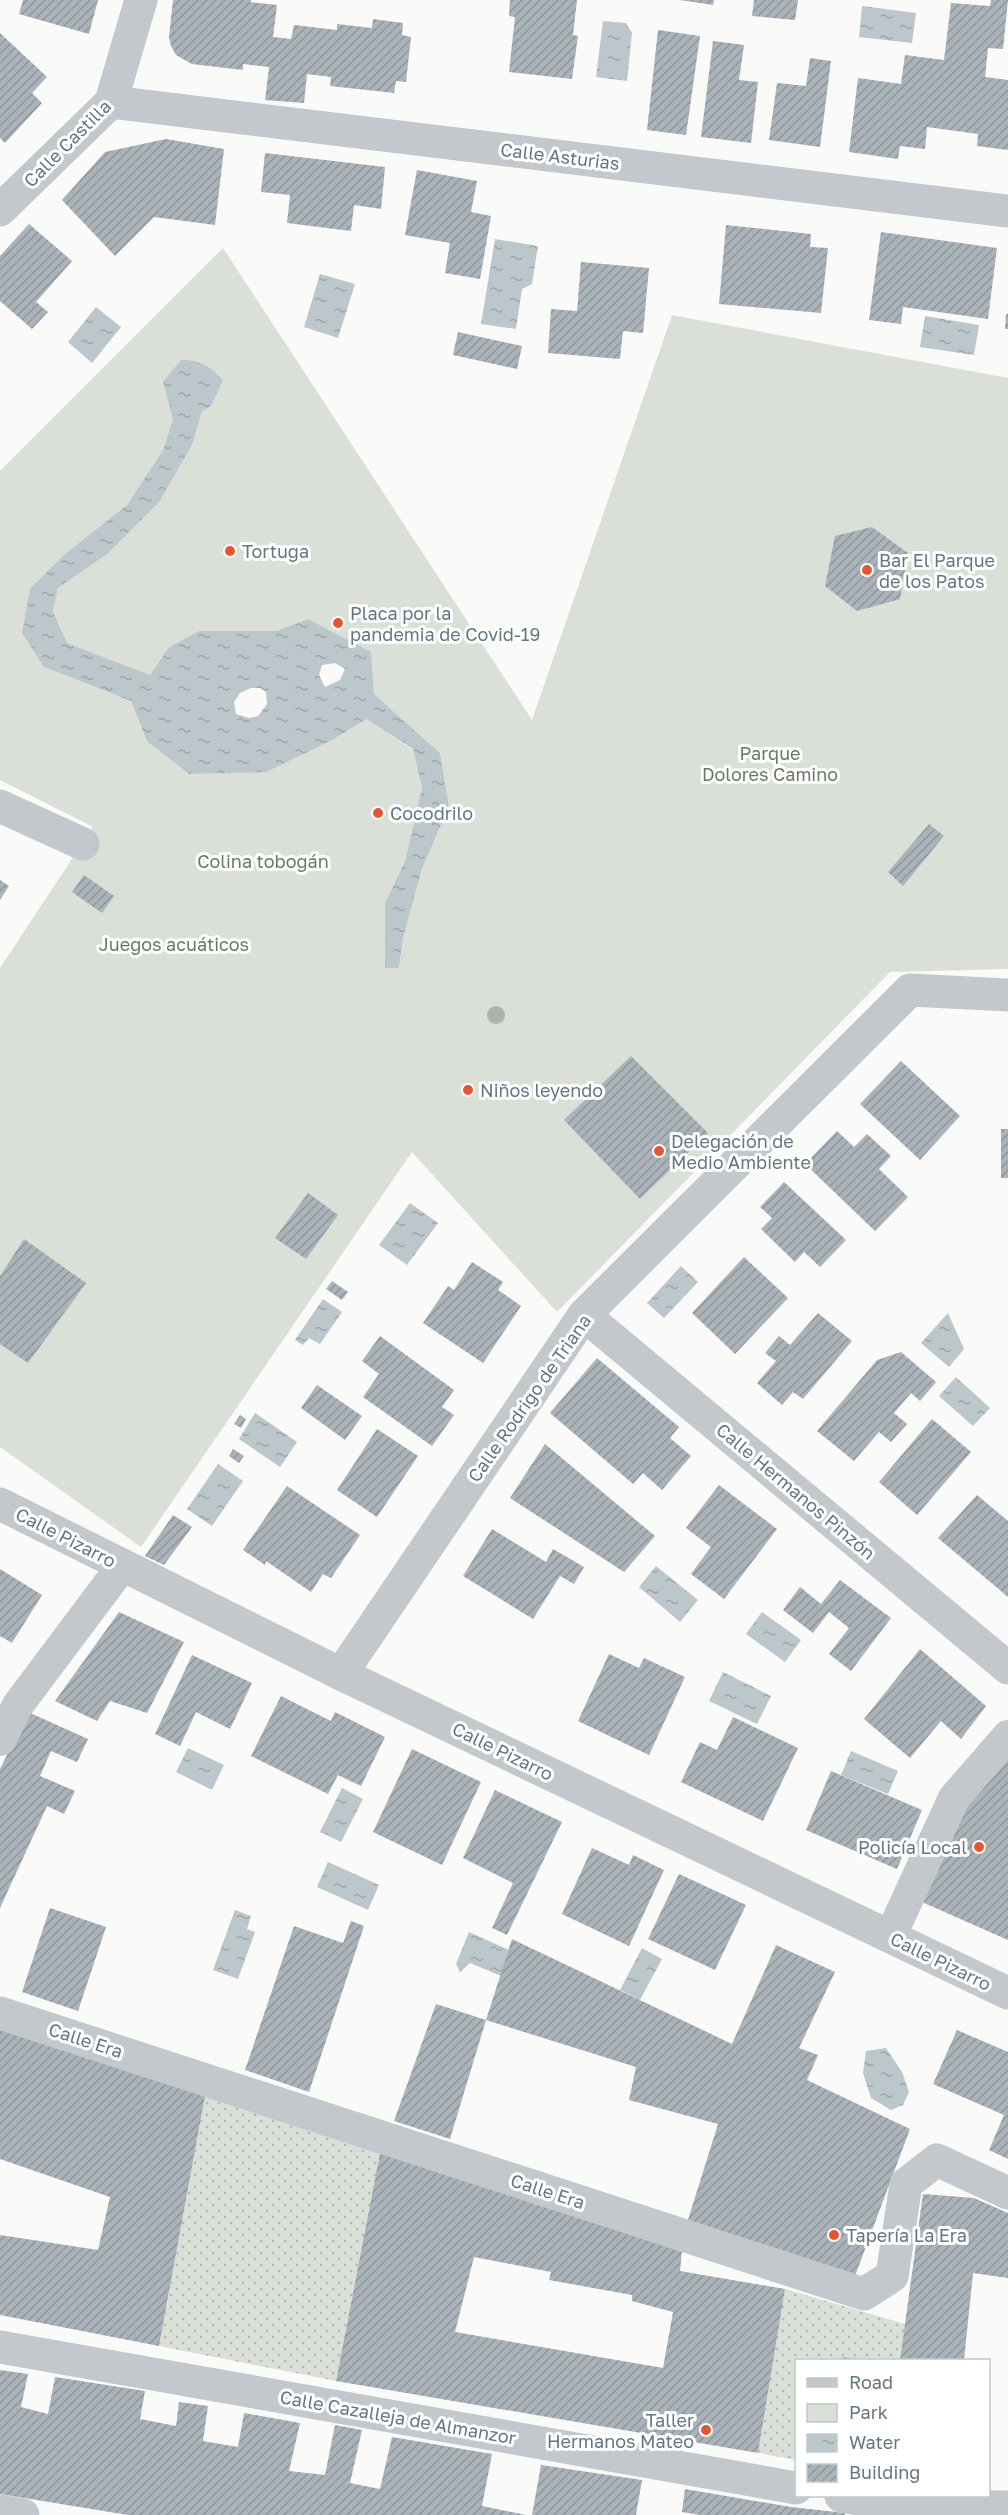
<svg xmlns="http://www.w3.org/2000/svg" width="1008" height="2515" font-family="'Golos Text',sans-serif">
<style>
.green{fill:#dadfd7;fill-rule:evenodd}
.garden{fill:url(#garden-dots)}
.water{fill:url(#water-ripples);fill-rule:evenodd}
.building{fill:url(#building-hatch);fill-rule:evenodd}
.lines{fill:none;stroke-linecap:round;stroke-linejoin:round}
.pedestrian{stroke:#c3c8cc;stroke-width:32}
.minor{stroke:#c3c8cc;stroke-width:33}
.tree{fill:#aab4a7}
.poi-dot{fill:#e4572e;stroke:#fff;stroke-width:2}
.labels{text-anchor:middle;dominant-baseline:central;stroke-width:6;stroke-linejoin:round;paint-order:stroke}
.street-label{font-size:18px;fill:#657683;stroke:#fff}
.poi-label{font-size:18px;fill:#657683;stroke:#fff;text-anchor:start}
.park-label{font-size:18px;fill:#687a64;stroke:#fff}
</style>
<defs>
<pattern id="garden-dots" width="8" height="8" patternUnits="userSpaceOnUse" patternTransform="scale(1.5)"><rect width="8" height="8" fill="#dadfd7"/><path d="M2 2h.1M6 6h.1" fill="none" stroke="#b4b9b4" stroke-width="1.8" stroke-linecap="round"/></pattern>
<pattern id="water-ripples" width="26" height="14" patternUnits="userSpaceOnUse" patternTransform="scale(1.5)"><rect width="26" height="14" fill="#bbc7cb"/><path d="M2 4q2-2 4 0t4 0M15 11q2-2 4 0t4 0" fill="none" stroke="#9ca6aa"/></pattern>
<pattern id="building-hatch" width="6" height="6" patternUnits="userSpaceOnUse" patternTransform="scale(1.5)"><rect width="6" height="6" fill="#aab3b9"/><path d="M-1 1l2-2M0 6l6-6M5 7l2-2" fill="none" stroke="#8e969c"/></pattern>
</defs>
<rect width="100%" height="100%" fill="#fafaf8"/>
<!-- green -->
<path class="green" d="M223 248 532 720 672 315 1008 378V969L890 972 557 1312 412 1152 141 1547 0 1447V968L93 827 0 780V471ZM202 411 192 445 106 555 58 588 53 611 67 643 150 675 169 647 199 631H278L308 619 370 652 374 694 440 753 449 806 422 869 403 938 399 968H385V903L405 861 422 788 413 750 366 719 334 739 147 741 131 701 44 667 31 589 66 553 127 505 163 450 173 419Z"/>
<!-- garden -->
<g class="garden">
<polygon points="205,2096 381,2148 336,2381 159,2346"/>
<polygon points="785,2289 905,2324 900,2360 866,2360 843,2357 842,2360 796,2360 796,2460 758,2453"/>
</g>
<!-- water -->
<g class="water">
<polygon points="862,6 916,13 912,43 859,37"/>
<polygon points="603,21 626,23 632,33 627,81 596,77"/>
<polygon points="495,239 538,246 532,284 522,289 516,329 481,324"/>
<polygon points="320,274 355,284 338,338 304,327"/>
<polygon points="96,307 121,327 92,363 68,342"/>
<polygon points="925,316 979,325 974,355 920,347"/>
<path d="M181 360C201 360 209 366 223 380L211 406 202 411 192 445 159 502 106 555 58 588 53 611 67 643 150 675 169 647 199 631H277L308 619 371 652 374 694 440 753 449 806 422 869 403 938 399 968H385V903L405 861 422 788 413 749 366 719 334 739 266 772 189 774 147 741 131 701 44 667 22 633 30 589 66 553 127 505 163 450 173 419 163 382ZM335 663 345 669 340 680 325 687 319 675 322 665ZM251 688H260L266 692 267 704 258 716 249 718 236 714 234 702 240 693Z"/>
<polygon points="410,1203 438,1223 407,1265 379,1245"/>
<polygon points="681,1266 698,1282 664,1318 647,1303"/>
<polygon points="323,1299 342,1312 320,1344 309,1338 303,1345 295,1340"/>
<polygon points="948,1313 964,1349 949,1367 921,1343"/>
<polygon points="956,1377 990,1408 973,1426 939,1396"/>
<polygon points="255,1413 297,1442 280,1467 239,1439"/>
<polygon points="218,1464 243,1481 212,1526 187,1509"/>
<polygon points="656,1566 698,1600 680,1622 639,1587"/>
<polygon points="762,1612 801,1640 785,1662 746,1634"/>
<polygon points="723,1672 771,1696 757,1724 709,1701"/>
<polygon points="188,1748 224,1765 212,1790 176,1772"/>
<polygon points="851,1751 898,1771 888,1794 841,1775"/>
<polygon points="342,1788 363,1799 341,1842 320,1832"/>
<polygon points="328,1862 379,1885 368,1910 317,1887"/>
<polygon points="235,1910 251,1916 247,1929 255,1932 238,1979 213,1970"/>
<polygon points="469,1932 509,1950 501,1976 470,1963 460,1972 456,1964"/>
<polygon points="642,1948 662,1959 640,2000 620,1990"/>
<polygon points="886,2048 902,2072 909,2092 903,2105 891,2110 871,2098 863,2073 866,2051"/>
</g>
<!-- building -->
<g class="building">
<polygon points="23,0 98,0 89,34 19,14"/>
<polygon points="173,0 251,0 250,2 277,5 273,37 291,39 294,25 337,30 337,24 372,28 373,19 403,23 402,35 411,37 406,82 396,81 394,93 330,86 331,77 307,74 304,103 265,100 269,67 243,64 243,70 192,64 176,55 171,46 169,37"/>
<polygon points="510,0 577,0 573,35 578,36 572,79 509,72 515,17 509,16"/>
<polygon points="680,0 714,0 713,5"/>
<polygon points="754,0 798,0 795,20 752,16"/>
<polygon points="991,0 1008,0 1003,49 988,48 985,77 1008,80 1008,150 977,146 978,134 927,127 925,149 900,146 898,159 849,152 858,78 901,84 905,55 944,60 951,3 990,6"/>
<polygon points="658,30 700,36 686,135 647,130"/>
<polygon points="0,33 47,77 32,93 42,103 5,143 0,138"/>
<polygon points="713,41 744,45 739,80 758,82 751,143 701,137"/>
<polygon points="810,58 831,61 820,147 769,140 777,83 806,86"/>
<polygon points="166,139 224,149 215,225 154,217 115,256 62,200 105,152"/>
<polygon points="265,153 385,167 381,209 354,205 351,231 287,223 290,195 261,192"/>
<polygon points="417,170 477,181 471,212 491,216 480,279 445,273 450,243 405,235"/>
<polygon points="29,224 72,261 36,302 48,312 32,329 0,301 0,256"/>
<polygon points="726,225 811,234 810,247 828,248 821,313 719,304"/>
<polygon points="881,232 997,248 988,319 903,307 901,324 869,320"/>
<polygon points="581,262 649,268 643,333 623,331 620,359 548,353 551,309 577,311"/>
<polygon points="1006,314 1008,314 1008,329 1005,329"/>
<polygon points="458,332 522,346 517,369 453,355"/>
<polygon points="872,527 908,553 900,599 857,611 825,586 835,536"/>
<polygon points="929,824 944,836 903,886 888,872"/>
<polygon points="84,875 114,896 102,913 72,892"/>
<polygon points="0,880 9,886 0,900"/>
<polygon points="631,1056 708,1133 640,1199 564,1120"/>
<polygon points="901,1061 960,1116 920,1160 860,1104"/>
<rect x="1001" y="1129" width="7" height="49"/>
<polygon points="837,1131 854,1147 867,1134 891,1156 879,1169 908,1197 875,1231 805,1164"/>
<polygon points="784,1182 846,1240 820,1267 804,1252 795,1262 761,1229 772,1218 760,1207"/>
<polygon points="308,1193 338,1215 306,1259 275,1238"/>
<polygon points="24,1239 86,1283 28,1363 0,1344 0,1276"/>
<polygon points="744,1257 788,1298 735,1354 692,1313"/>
<polygon points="472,1262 503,1282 498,1290 521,1306 483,1363 423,1323 448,1286 454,1290"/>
<polygon points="332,1281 348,1292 342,1300 326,1289"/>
<polygon points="818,1313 852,1341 803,1399 793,1392 782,1405 757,1383 776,1361 765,1353 779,1336 790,1345"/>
<polygon points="380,1336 454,1390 442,1407 454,1415 432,1446 363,1397 379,1374 362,1361"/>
<polygon points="901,1352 936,1382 920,1401 911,1393 894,1413 907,1424 891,1442 879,1432 854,1461 817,1431 877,1360"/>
<polygon points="597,1358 679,1427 670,1438 691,1456 662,1490 643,1473 633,1484 550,1413"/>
<polygon points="317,1385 362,1416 345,1440 301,1408"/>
<polygon points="240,1415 246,1419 241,1428 234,1424"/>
<polygon points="932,1419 971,1452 917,1515 879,1482"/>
<polygon points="377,1429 418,1456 377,1517 337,1490"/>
<polygon points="545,1444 655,1536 624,1572 510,1498"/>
<polygon points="233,1449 244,1456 239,1463 229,1456"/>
<polygon points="719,1485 777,1529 724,1599 691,1574 711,1547 686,1528"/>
<polygon points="287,1486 360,1535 331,1578 323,1574 311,1592 266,1561 265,1565 243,1550"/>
<polygon points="977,1495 1008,1521 1008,1597 938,1538"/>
<polygon points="173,1515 192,1527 164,1565 145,1556"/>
<polygon points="492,1529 546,1562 553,1549 584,1567 574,1584 560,1576 533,1619 463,1576"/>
<polygon points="0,1569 42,1595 12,1643 0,1636"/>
<polygon points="840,1580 891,1618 851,1671 829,1654 849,1628 829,1612 813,1633 783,1610 800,1587 821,1604"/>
<polygon points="119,1612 184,1642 147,1713 110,1701 97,1721 55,1701"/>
<polygon points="920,1649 986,1706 961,1739 941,1721 910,1758 864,1719"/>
<polygon points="609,1654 639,1668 644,1658 685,1677 649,1755 578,1721"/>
<polygon points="192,1655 252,1683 230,1729 196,1712 180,1746 155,1734"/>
<polygon points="281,1696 331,1721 335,1712 385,1737 361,1786 338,1775 328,1794 251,1756"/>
<polygon points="28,1712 88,1739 77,1762 51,1751 40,1776 75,1791 64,1814 47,1806 0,1908 0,1769"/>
<polygon points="733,1717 798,1748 763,1821 681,1782 700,1742 717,1750"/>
<polygon points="412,1749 481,1782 442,1865 373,1832"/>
<polygon points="1008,1754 1008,1940 915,1899 954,1818"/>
<polygon points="831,1771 922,1810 897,1869 806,1830"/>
<polygon points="495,1790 562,1822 507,1935 492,1928 513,1883 463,1858"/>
<polygon points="592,1848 629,1865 633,1855 664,1870 629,1946 562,1914"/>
<polygon points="679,1874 746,1905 715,1970 648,1939"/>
<polygon points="50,1908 106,1927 78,2011 22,1992"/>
<polygon points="351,1921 364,1926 309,2092 245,2070 294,1926 343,1943"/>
<polygon points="512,1939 732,2044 776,1945 835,1972 799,2048 818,2055 807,2080 910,2129 855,2276 687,2223 718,2124 629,2100 636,2067 486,2020"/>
<polygon points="436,2004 486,2020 450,2139 394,2121"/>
<polygon points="0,2028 205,2096 159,2346 0,2315 0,2235 98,2250 110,2197 0,2159"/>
<polygon points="957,2030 1008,2052 1008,2159 989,2150 1004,2115 933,2084"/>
<path d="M381 2148 682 2251 680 2271 785 2289 758 2453 336 2381ZM474 2257 551 2272 549 2280 632 2295V2301L673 2312 663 2368 455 2332Z"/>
<polygon points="923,2194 974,2198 1008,2213 1008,2278 973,2273 964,2360 900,2360"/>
<polygon points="843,2357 858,2359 858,2360 842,2360"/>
<polygon points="0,2370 28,2374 21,2407 48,2414 55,2377 145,2391 140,2419 176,2426 179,2402 208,2406 203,2441 238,2447 244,2413 300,2423 289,2471 325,2475 335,2425 362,2430 350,2483 380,2489 392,2437 492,2454 482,2506 526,2515 128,2515 0,2494"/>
<polygon points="541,2465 642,2480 636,2515 532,2515"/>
<polygon points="685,2489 791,2507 845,2513 845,2515 700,2515 682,2512"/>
</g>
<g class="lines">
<!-- pedestrian -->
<g class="pedestrian">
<polyline points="0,1740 18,1705 123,1565"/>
<polyline points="890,1937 954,1798 1008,1736"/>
</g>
<!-- minor -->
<g class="minor">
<polyline points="111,102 1008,211"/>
<polyline points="0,210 111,102 141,0"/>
<polyline points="0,806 83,844"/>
<polyline points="584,1315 1008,1668"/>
<polyline points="0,1504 341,1674 1008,1993"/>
<polyline points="341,1674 584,1315 910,990 1008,995"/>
<polyline points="0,2013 864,2294 892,2276 906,2184 937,2160 1008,2193"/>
<polyline points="0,2347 796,2488"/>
<polyline points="841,2496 901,2506 1008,2507"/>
<polyline points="0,2511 23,2515"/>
</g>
</g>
<!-- trees -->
<circle class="tree" cx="496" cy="1015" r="9"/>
<!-- markers -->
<g class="poi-dot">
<circle cx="230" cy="551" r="6"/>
<circle cx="867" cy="570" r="6"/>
<circle cx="338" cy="623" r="6"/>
<circle cx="378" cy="813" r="6"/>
<circle cx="468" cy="1090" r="6"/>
<circle cx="659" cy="1151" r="6"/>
<circle cx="979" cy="1847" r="6"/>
<circle cx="834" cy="2235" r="6"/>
<circle cx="706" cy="2430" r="6"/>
</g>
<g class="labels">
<!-- street labels -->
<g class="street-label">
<text transform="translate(67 143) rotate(-45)">Calle Castilla</text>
<text transform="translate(560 156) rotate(7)">Calle Asturias</text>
<text transform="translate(529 1398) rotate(-55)">Calle Rodrigo de Triana</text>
<text transform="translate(796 1491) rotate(40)">Calle Hermanos Pinzón</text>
<text transform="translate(66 1537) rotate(27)">Calle Pizarro</text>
<text transform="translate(503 1751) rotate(26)">Calle Pizarro</text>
<text transform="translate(941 1961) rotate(26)">Calle Pizarro</text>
<text transform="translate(86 2040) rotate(18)">Calle Era</text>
<text transform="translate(548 2191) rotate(18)">Calle Era</text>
<text transform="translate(398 2417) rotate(10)">Calle Cazalleja de Almanzor</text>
</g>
<!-- poi labels -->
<g class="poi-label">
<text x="242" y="551">Tortuga</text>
<text x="879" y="560">Bar El Parque<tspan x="879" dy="21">de los Patos</tspan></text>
<text x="350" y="613">Placa por la<tspan x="350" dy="21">pandemia de Covid-19</tspan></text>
<text x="390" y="813">Cocodrilo</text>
<text x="480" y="1090">Niños leyendo</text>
<text x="671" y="1141">Delegación de<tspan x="671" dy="21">Medio Ambiente</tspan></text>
<text x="967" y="1847" text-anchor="end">Policía Local</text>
<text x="846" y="2235">Tapería La Era</text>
<text x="694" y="2420" text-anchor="end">Taller<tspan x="694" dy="21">Hermanos Mateo</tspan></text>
</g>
<!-- park labels -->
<g class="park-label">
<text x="770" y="753">Parque<tspan x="770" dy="21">Dolores Camino</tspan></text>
<text x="263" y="861">Colina tobogán</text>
<text x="174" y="944">Juegos acuáticos</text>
</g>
</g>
<!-- legend -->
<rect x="795" y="2359" width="195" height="138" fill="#ffffff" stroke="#c1c8cd" stroke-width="1.5"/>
<rect x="807" y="2378" width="30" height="9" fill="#c3c8cc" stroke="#c1c8cd" stroke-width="1.5"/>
<text x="849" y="2389" font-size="18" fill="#657683">Road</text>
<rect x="807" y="2404" width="30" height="18" fill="#dadfd7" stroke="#c1c8cd" stroke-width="1.5"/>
<text x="849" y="2419" font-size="18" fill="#657683">Park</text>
<rect x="807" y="2434" width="30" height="18" fill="url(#water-ripples)" stroke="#c1c8cd" stroke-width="1.5"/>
<text x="849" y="2449" font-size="18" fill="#657683">Water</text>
<rect x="807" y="2464" width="30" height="18" fill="url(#building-hatch)" stroke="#c1c8cd" stroke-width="1.5"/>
<text x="849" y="2479" font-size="18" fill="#657683">Building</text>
</svg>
